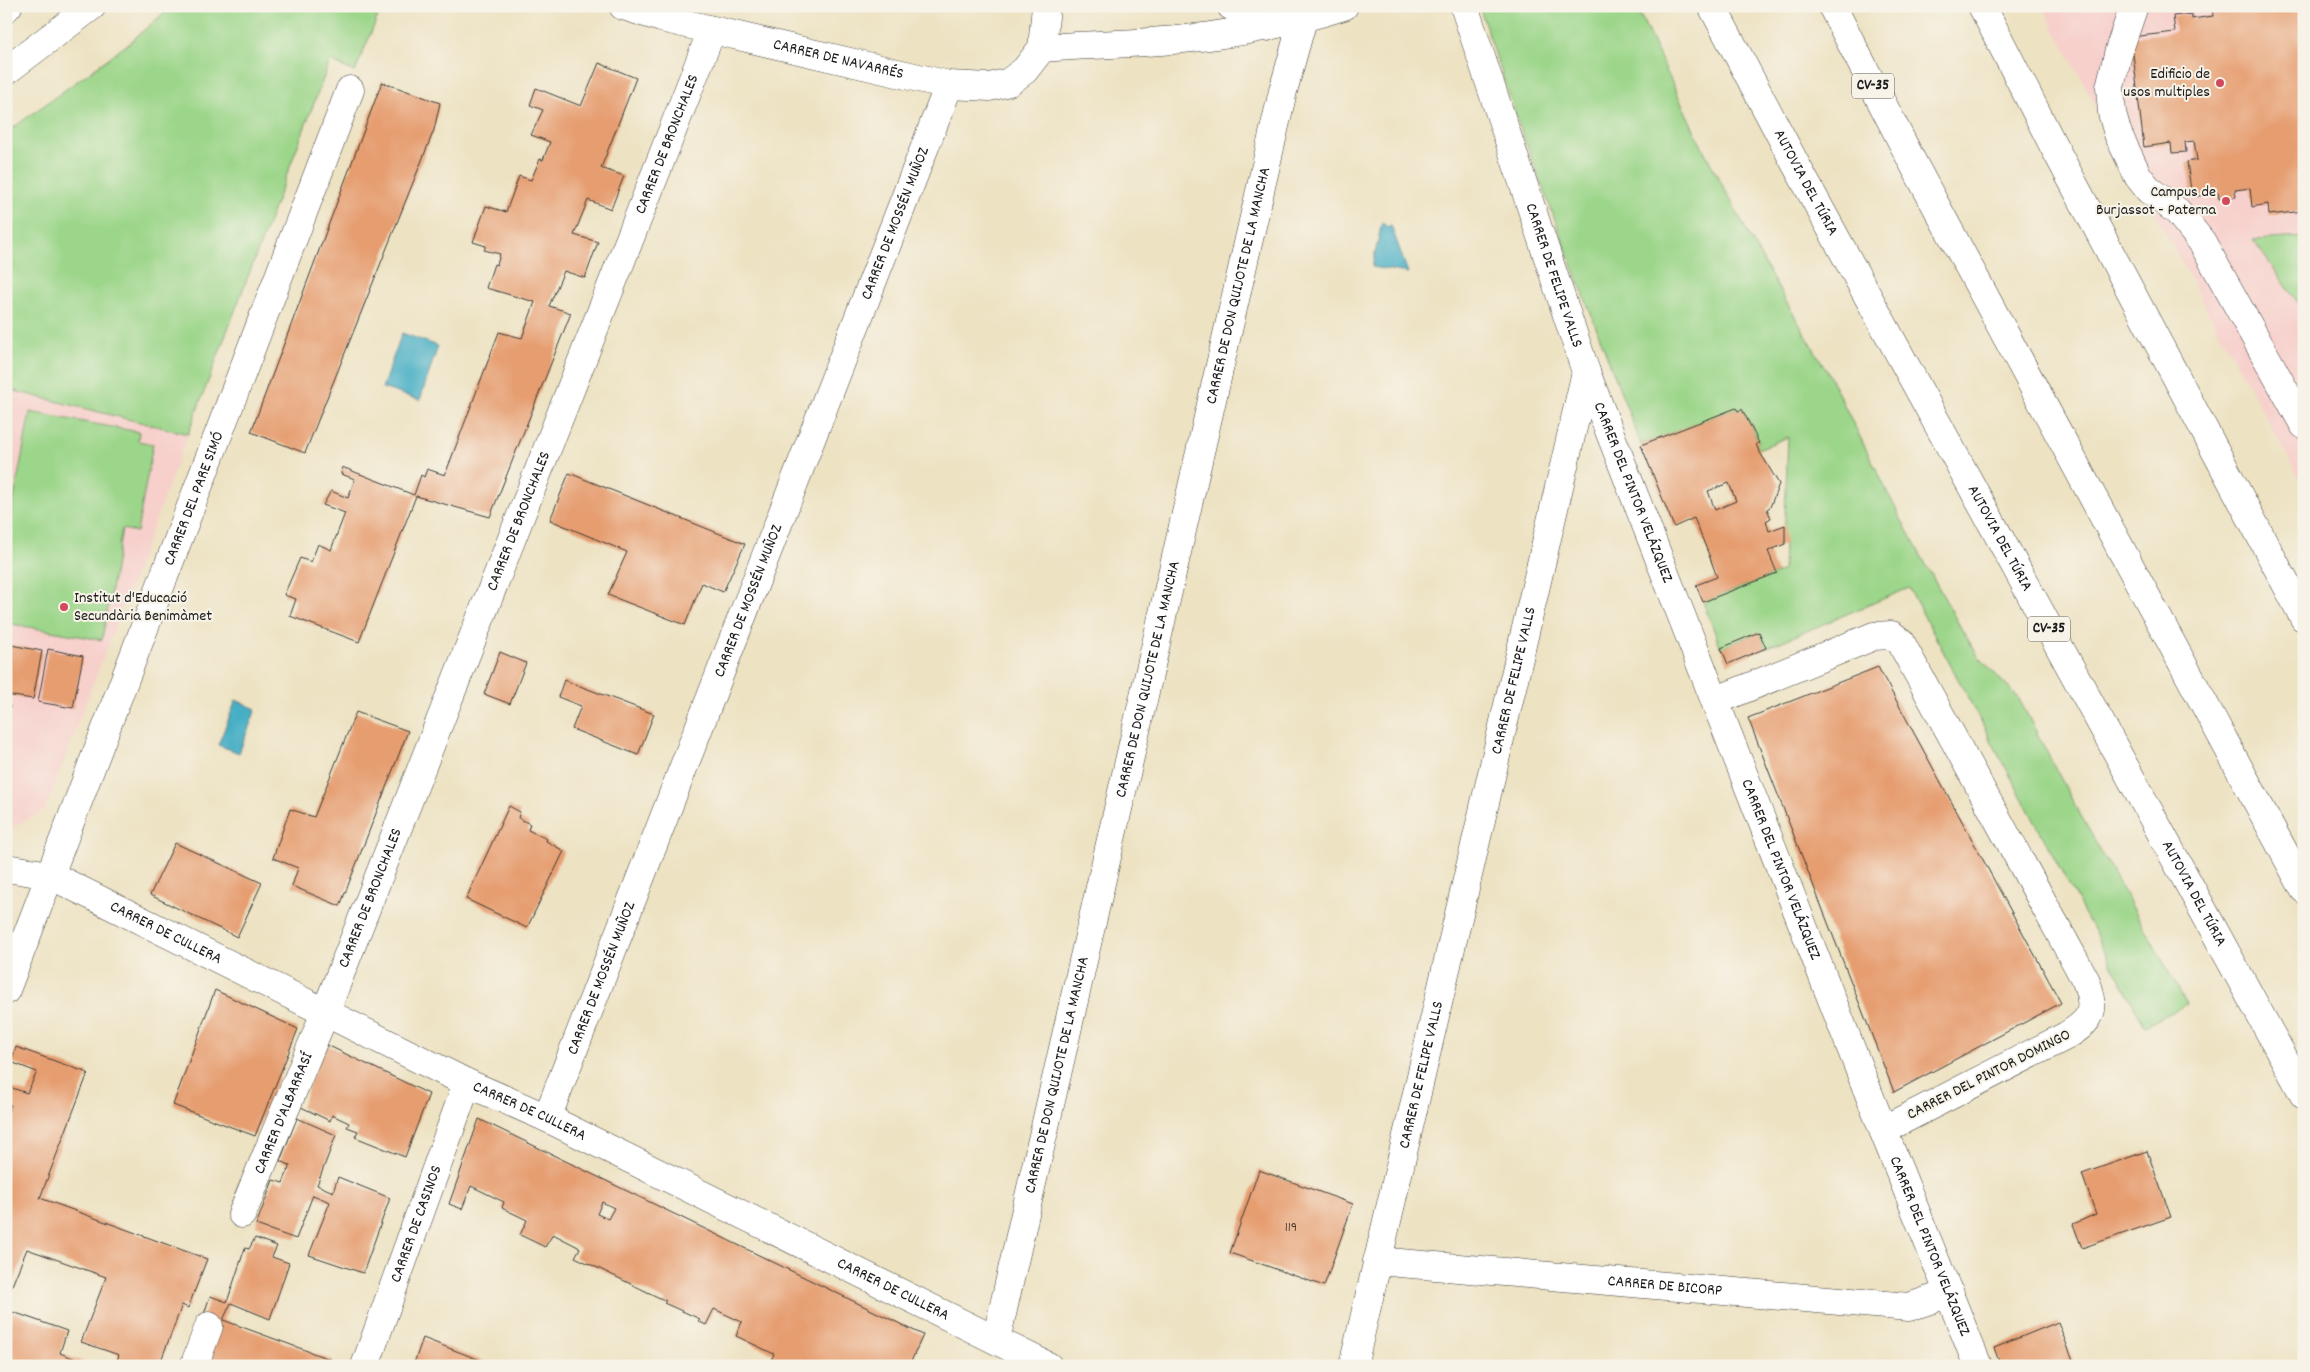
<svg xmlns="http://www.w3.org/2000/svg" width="2310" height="1372" font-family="Dekko,sans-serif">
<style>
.built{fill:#f7d0cc}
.green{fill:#9cd68a;stroke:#5c7953}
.water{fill:#46afc5;stroke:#316670}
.building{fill:#e69e71;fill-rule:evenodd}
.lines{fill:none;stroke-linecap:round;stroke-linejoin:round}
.minor-casing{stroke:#3b3a35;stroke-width:29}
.major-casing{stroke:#3b3a35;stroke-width:29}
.highway-casing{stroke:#3b3a35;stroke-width:29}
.minor{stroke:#fff;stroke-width:28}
.major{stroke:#fff;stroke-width:28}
.highway{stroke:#fff;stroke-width:28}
.poi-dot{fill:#d1495b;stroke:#f7f3e8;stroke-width:2}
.labels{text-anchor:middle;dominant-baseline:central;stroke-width:4;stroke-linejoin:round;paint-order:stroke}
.number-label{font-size:14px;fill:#4e3c31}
.shield{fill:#f7f3e8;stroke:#5e5c59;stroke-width:1}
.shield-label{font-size:15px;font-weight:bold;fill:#1c1c1c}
.street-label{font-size:16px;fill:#1c1c1c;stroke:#f7f3e8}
.poi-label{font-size:16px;fill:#1c1c1c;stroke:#f7f3e8;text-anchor:end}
</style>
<rect width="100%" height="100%" fill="#f7f3e8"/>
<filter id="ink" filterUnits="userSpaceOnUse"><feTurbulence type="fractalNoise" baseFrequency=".02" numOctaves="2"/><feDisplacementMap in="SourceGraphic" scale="10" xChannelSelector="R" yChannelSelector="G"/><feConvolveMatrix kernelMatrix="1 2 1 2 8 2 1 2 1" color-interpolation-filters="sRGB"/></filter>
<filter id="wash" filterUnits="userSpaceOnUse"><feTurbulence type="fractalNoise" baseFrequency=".0096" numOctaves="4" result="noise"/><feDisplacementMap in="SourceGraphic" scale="20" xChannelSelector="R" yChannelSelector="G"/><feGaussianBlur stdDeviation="1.12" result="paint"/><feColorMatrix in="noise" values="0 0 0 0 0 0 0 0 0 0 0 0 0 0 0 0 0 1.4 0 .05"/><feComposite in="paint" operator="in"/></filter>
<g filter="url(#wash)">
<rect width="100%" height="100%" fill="#ede2c2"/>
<!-- built -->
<g class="built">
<polygon points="2042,6 2304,6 2304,487 2198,293"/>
<polygon points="6,389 188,434 45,810 15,826 6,825"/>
</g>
<!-- green -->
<g class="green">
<polygon points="172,6 382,6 355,72 330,61 188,434 6,389 6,133 128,44"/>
<polygon points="1479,6 1636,6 1702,147 1771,276 1828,373 1903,523 1962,630 1979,657 2019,699 2071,798 2187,1004 2145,1026 1909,588 1766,648 1759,632 1721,648 1703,602 1783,571 1788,437 1758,449 1756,444 1759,442 1742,409 1738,411 1736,408 1641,445 1522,133"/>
<polygon points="2304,237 2304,311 2253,240"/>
<polygon points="30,412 139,432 138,441 153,444 137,532 122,529 102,640 6,623 6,542"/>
</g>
<!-- water -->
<g class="water">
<polygon points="1382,222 1387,227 1391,225 1408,273 1372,267"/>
<polygon points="402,333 438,346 420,400 382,388"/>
<polygon points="236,700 256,709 239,753 218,745"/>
</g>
<g id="blocks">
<!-- building -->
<g class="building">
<polygon points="2212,6 2304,6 2304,211 2269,215 2268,204 2252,207 2250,188 2235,190 2236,197 2219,199 2218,193 2192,197 2187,162 2197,160 2194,141 2185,142 2186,152 2172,153 2171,143 2144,147 2131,37 2175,32 2173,16 2192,14 2192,19 2213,16"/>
<polygon points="599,63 636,78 601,168 624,176 611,209 588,200 574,235 598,242 585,278 564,271 549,306 571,313 490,517 416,496 359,642 290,616 296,599 284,595 300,558 311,562 318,544 331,550 345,513 323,505 331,491 348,498 355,479 341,474 342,467 414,495 421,475 424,477 427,469 445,475 499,332 522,338 535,302 486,288 494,264 497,265 500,254 484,250 486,246 473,242 486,206 506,212 519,176 531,180 540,159 543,160 550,142 531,135 543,110 530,105 536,88 581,106"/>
<polygon points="382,82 440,103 434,130 305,453 251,432"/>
<path d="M1736 408 1738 411 1742 409 1759 443 1756 444 1758 449 1779 484 1770 507 1767 509 1771 518 1766 521 1769 531 1785 525V544L1768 551 1777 573 1703 602 1696 585 1717 577 1709 555 1694 518 1674 527 1641 445ZM1729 483 1736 501 1715 510 1708 491Z"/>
<polygon points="569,473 745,544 723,592 702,583 685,625 608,595 627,552 550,520"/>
<polygon points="1759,632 1766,648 1728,664 1721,648"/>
<polygon points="6,644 42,651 33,699 6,695"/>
<polygon points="48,649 83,656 73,708 38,702"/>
<polygon points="500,652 526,663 510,704 484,694"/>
<polygon points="1878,667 2061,1003 1894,1092 1748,718"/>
<polygon points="564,680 654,714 638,755 572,729 581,706 558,697"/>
<polygon points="6,705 10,706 7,723 6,723"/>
<polygon points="356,712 408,731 340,906 292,886 298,868 273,858 290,809 314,817"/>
<polygon points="509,806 520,812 518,818 530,824 528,830 547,839 546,841 564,851 527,928 466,899"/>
<polygon points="175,843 262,883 237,937 150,895"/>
<polygon points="215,990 298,1029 255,1136 173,1105"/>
<polygon points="325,1044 429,1094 405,1157 355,1137 358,1131 347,1127 349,1123 332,1115 330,1121 301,1107"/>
<polygon points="16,1047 88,1073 40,1198 207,1259 188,1308 182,1305 159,1366 115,1366 119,1355 81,1342 106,1277 27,1249 6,1300 6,1116 11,1105 6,1104 6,1086 27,1093 37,1072 11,1062"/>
<polygon points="297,1118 336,1135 317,1185 333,1192 338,1177 390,1198 363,1273 309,1255 330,1202 313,1195 296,1239 256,1225 273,1180 283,1183 290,1165 280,1161"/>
<path d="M479 1119 923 1335 909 1366H891L886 1363 885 1366H768L774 1354 736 1336 742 1322 714 1309 706 1325 698 1321 700 1319 664 1303 666 1301 575 1257 580 1248 553 1234 545 1247 520 1235 527 1220 502 1208 504 1202 471 1186 462 1209 449 1204ZM602 1202 614 1208 608 1219 597 1214Z"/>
<polygon points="2147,1151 2171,1217 2082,1248 2073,1224 2096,1214 2082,1174"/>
<polygon points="1259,1170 1353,1204 1324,1286 1230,1253"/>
<polygon points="255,1238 277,1246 272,1257 289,1263 270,1319 231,1303 223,1320 332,1360 330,1366 202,1366 204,1314 210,1296 227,1302 245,1248 249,1249"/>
<polygon points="13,1312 67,1331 60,1353 93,1366 6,1366 6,1331"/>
<polygon points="2058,1322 2075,1366 2001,1366 1994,1348"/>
<polygon points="423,1338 495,1366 413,1366"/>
</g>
</g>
</g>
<g filter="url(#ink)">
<use href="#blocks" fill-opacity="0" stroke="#3b3a35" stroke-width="1"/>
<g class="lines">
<defs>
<g id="minor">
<path id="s1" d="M623 6 661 18 949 85 990 87 1009 82 1025 70 1042 48 1046 6"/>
<polyline points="1231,6 1267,27"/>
<path id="s2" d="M1464 6 1586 372 1883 1130 1978 1366"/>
<polyline points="1982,6 2052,143 2304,618"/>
<polyline points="2134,6 2119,50 2110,87 2112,113 2118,134 2138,176 2149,190 2178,212 2202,242 2304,425"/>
<path d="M1042 48C1098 44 1155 44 1210 36 1256 30 1300 20 1344 6"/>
<polyline points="6,71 92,6"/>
<path d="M1715 701 1874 636 1892 635 1901 642 1906 652 2086 981C2097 1011 2092 1020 2066 1036L1883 1130"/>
<path id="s3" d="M6 868 50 875 467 1083 547 1118 1048 1366"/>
<path id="s4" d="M6 990 350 90"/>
<path id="s5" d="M547 1118 949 85"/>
<path id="s6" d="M242 1214 325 1013 712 30"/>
<path id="s7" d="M1377 1261 1909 1307 1950 1293"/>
<path id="s8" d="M996 1340 1283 91 1303 19"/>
<polyline points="194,1366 209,1326"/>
<path id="s9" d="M365 1366 467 1083"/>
<path id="s10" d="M1353 1366 1586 372"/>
</g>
<polyline id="major" points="6,8 8,6"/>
<g id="highway">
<path id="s11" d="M1712 6 1795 163 2304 1095"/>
<polyline points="1832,6 1914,165 2304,889"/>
</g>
</defs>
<!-- minor casing -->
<use href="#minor" class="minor-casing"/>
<!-- major casing -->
<use href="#major" class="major-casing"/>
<!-- highway casing -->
<use href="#highway" class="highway-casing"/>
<!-- minor -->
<use href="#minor" class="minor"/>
<!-- major -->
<use href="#major" class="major"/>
<!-- highway -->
<use href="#highway" class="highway"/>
</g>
</g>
<!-- markers -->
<g class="poi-dot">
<circle cx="2220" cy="83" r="5"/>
<circle cx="2226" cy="201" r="5"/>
<circle cx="64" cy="607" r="5"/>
</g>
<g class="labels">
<!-- number labels -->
<g class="number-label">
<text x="1291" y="1228">119</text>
</g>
<!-- shield labels -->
<g class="shield">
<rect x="1852" y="73.5" width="42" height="25" rx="4"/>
<rect x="2028" y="616.5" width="42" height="25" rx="4"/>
</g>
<g class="shield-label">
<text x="1873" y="86">CV-35</text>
<text x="2049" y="629">CV-35</text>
</g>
<!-- street labels -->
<g class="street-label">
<text stroke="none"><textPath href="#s1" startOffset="222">CARRER DE NAVARRÉS</textPath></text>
<text stroke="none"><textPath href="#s6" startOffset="1151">CARRER DE BRONCHALES</textPath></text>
<text stroke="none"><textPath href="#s11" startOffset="200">AUTOVIA DEL TÚRIA</textPath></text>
<text stroke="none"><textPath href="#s5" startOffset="960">CARRER DE MOSSÉN MUÑOZ</textPath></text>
<text stroke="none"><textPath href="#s2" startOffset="284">CARRER DE FELIPE VALLS</textPath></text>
<text stroke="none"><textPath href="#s8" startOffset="1082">CARRER DE DON QUIJOTE DE LA MANCHA</textPath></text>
<text stroke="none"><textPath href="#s2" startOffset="515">CARRER DEL PINTOR VELÁZQUEZ</textPath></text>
<text stroke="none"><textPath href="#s4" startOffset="526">CARRER DEL PARE SIMÓ</textPath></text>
<text stroke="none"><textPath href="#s6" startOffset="746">CARRER DE BRONCHALES</textPath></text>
<text stroke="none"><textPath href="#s11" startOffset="605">AUTOVIA DEL TÚRIA</textPath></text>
<text stroke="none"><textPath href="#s5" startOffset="555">CARRER DE MOSSÉN MUÑOZ</textPath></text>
<text stroke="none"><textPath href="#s8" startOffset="678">CARRER DE DON QUIJOTE DE LA MANCHA</textPath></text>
<text stroke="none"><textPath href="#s10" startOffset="704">CARRER DE FELIPE VALLS</textPath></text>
<text stroke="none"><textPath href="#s2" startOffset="920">CARRER DEL PINTOR VELÁZQUEZ</textPath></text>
<text stroke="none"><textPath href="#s11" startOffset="1010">AUTOVIA DEL TÚRIA</textPath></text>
<text stroke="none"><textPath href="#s6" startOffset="341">CARRER DE BRONCHALES</textPath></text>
<text stroke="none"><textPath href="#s3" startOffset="174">CARRER DE CULLERA</textPath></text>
<text stroke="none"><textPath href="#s5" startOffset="150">CARRER DE MOSSÉN MUÑOZ</textPath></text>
<text stroke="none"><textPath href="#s8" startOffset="272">CARRER DE DON QUIJOTE DE LA MANCHA</textPath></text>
<text stroke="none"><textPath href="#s10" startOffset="299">CARRER DE FELIPE VALLS</textPath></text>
<text transform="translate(1989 1075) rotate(-27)">CARRER DEL PINTOR DOMINGO</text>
<text stroke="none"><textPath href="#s3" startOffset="579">CARRER DE CULLERA</textPath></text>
<text stroke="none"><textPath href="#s6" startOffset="109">CARRER D'ALBARRASÍ</textPath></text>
<text stroke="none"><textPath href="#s9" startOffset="151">CARRER DE CASINOS</textPath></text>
<text stroke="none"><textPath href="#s2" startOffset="1325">CARRER DEL PINTOR VELÁZQUEZ</textPath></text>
<text stroke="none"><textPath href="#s7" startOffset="289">CARRER DE BICORP</textPath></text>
<text stroke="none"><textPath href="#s3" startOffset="984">CARRER DE CULLERA</textPath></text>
</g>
<!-- poi labels -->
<g class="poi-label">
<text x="2210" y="74">Edificio de<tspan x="2210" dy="18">usos multiples</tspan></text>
<text x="2216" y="192">Campus de<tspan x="2216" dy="18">Burjassot - Paterna</tspan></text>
<text x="74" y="598" text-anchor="start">Institut d'Educació<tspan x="74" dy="18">Secundària Benimàmet</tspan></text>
</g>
</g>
<!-- margin -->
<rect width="2310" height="1372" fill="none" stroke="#f7f3e8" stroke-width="25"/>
</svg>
